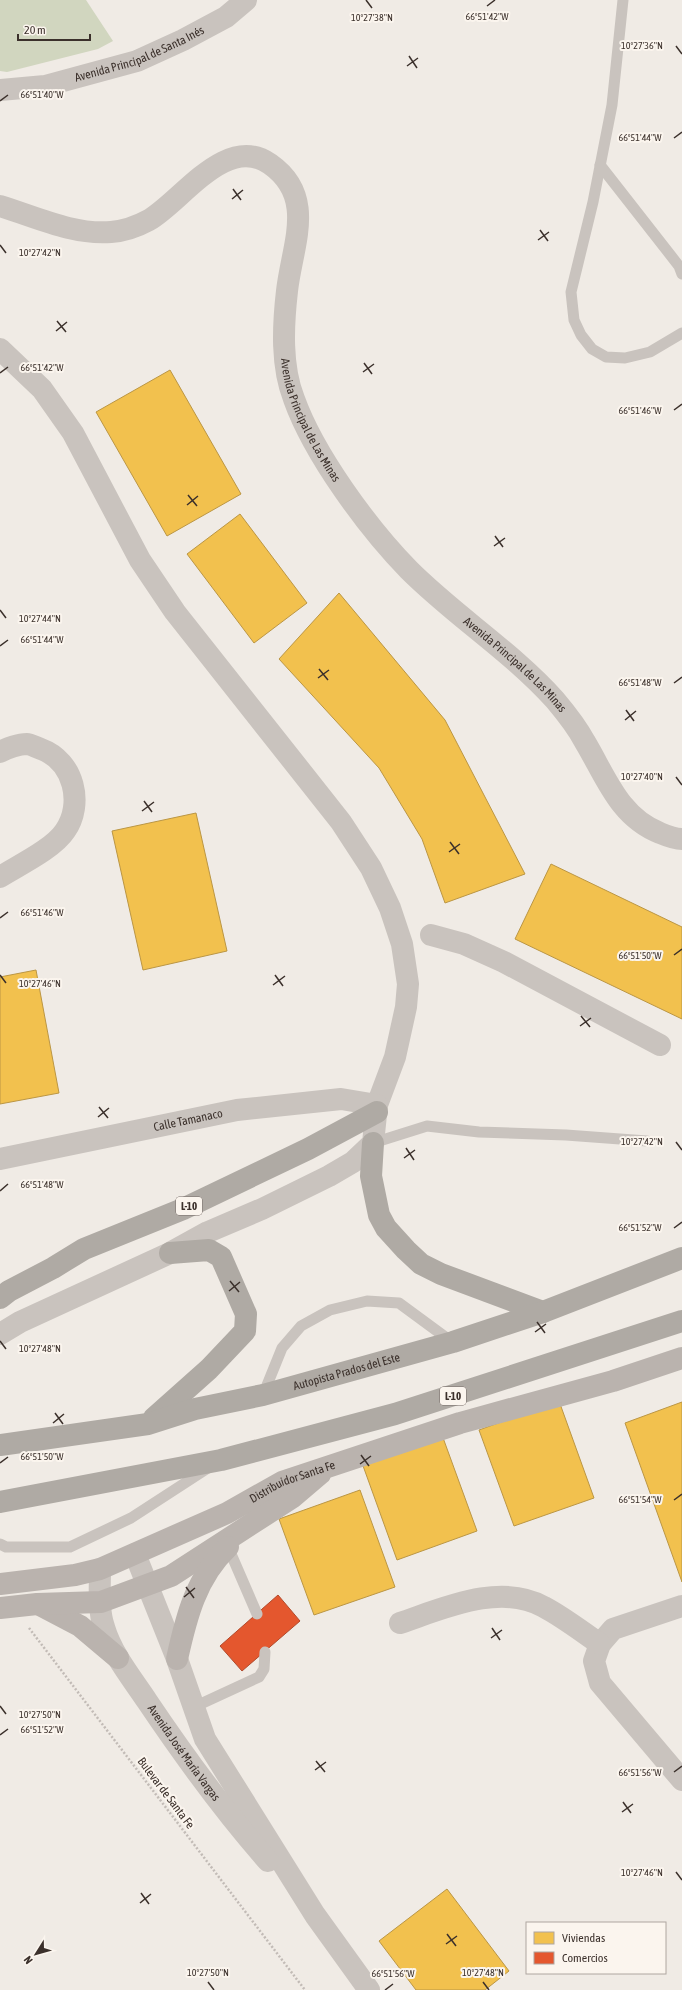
<svg xmlns="http://www.w3.org/2000/svg" width="682" height="1990" font-family="'Asap Condensed',sans-serif">
<style>
.green{fill:#d1d6bf}
.homes{fill:#f2c14e;stroke:#bb9644}
.shops{fill:#e4572e;stroke:#b14b2d}
.lines{fill:none;stroke-linecap:round;stroke-linejoin:round}
.path{stroke:#c2bbb6;stroke-width:2.5;stroke-dasharray:2 2;stroke-linecap:butt}
.lane{stroke:#c9c3be;stroke-width:11}
.street{stroke:#c9c3be;stroke-width:22}
.secondary{stroke:#bab3ae;stroke-width:22}
.highway{stroke:#afaaa4;stroke-width:22}
.ticks{fill:none;stroke:#3b302b;stroke-width:1.5}
.labels{text-anchor:middle;dominant-baseline:central;stroke-width:4;stroke-linejoin:round;paint-order:stroke}
.shield{fill:#fbf5ee;stroke:#756b66;stroke-width:1}
.shield-label{font-size:11px;font-weight:bold;fill:#3b302b}
.street-label{font-size:12px;fill:#3b302b;stroke:#fbf5ee}
.ticks-label{font-size:10px;text-anchor:middle;fill:#3b302b;stroke:#fbf5ee;stroke-width:4;stroke-linejoin:round;paint-order:stroke}
</style>
<rect width="100%" height="100%" fill="#f0ebe5"/>
<!-- green -->
<polygon class="green" points="0,0 86,0 113,41 98,49 7,72 0,71"/>
<!-- homes -->
<g class="homes">
<polygon points="170,370 241,494 167,536 96,412"/>
<polygon points="240,514 307,603 254,643 187,554"/>
<polygon points="339,593 445,720 525,874 445,903 422,839 379,768 279,659"/>
<polygon points="196,813 227,951 143,970 112,831"/>
<polygon points="551,864 682,927 682,1019 515,939"/>
<polygon points="36,970 59,1093 0,1104 0,977"/>
<polygon points="559,1401 594,1498 514,1526 479,1430"/>
<polygon points="682,1402 682,1582 625,1423"/>
<polygon points="442,1435 477,1531 397,1560 362,1463"/>
<polygon points="360,1490 395,1587 314,1615 279,1519"/>
<polygon points="447,1889 509,1971 485,1990 416,1990 379,1941"/>
</g>
<!-- shops -->
<polygon class="shops" points="278,1595 300,1621 242,1671 220,1646"/>
<g class="lines">
<!-- path -->
<polyline class="path" points="29,1628 305,1990"/>
<!-- lane -->
<g class="lane">
<polyline points="623,0 612,105 593,202 571,292 574,320 581,335 592,349 606,357 625,358 650,352 682,333"/>
<polyline points="600,165 679,266 682,274"/>
<polyline points="373,1143 427,1126 479,1132 566,1135 647,1141"/>
<polyline points="263,1395 282,1348 301,1326 330,1310 367,1301 399,1303 452,1342"/>
<polyline points="0,1544 6,1547 70,1547 131,1518 208,1468"/>
<polyline points="228,1547 257,1614"/>
<polyline points="194,1707 259,1677 264,1669 265,1652"/>
</g>
<!-- street -->
<g class="street">
<path id="s1" d="M0 90 45 86 137 61 183 40 226 17 246 0"/>
<path id="s2" d="M0 206C36 217 73 235 111 232 124 231 138 226 149 220 182 201 226 133 270 164 317 197 292 245 287 291 283 326 281 366 294 399 314 455 368 528 409 570 455 616 512 652 555 700 566 713 577 727 585 742 606 777 619 817 660 833 667 836 674 839 682 839"/>
<polyline points="0,349 42,389 73,433 140,560 175,612 341,822 371,868 390,908 402,944 408,984 406,1007 395,1057 377,1105 373,1143 353,1162 329,1176 262,1209 208,1232 170,1253 20,1322 0,1334"/>
<path d="M0 752C7 748 19 744 27 744 31 744 37 748 41 749 74 761 84 804 65 831 53 849 19 865 0 877"/>
<polyline points="431,935 464,944 504,962 660,1045"/>
<path id="s3" d="M0 1159 237 1110 341 1099 377 1105"/>
<polyline points="135,1554 177,1659 205,1739 315,1915 369,1990"/>
<path id="s4" d="M100 1569C100 1588 98 1610 104 1627 112 1654 131 1677 147 1701 184 1756 224 1811 268 1861"/>
<polyline points="682,1606 613,1629 600,1644 594,1661 600,1683 682,1780"/>
<path d="M400 1623C442 1609 500 1582 544 1607 563 1617 581 1631 600 1644"/>
</g>
<!-- secondary -->
<g class="secondary">
<path id="s5" d="M0 1584 75 1575 100 1569 227 1513 282 1482 460 1423 613 1381 682 1358"/>
<polyline points="40,1605 80,1626 118,1658"/>
<polyline points="0,1608 37,1604 101,1602 171,1576 293,1497 320,1474"/>
<path d="M177 1659C186 1618 196 1577 228 1547"/>
</g>
<!-- highway -->
<g class="highway">
<polyline points="373,1143 371,1176 379,1215 386,1228 406,1250 421,1264 441,1274 543,1312"/>
<polyline points="0,1298 9,1291 53,1268 84,1249 183,1209 308,1149 377,1112"/>
<polyline points="154,1418 209,1369 245,1331 246,1314 221,1257 209,1250 170,1253"/>
<path id="s6" d="M0 1445 148 1424 195 1409 263 1395 453 1342 543 1312 682 1258"/>
<polyline points="0,1502 221,1460 395,1414 682,1321"/>
</g>
</g>
<!-- ticks -->
<path class="ticks" d="M366 0 372 8M487 6 495 0M676 46 682 54M409 56 417 68M407 66 418 58M0 101 8 95M674 138 682 132M233 189 241 200M232 199 243 190M540 230 548 241M538 240 549 232M0 245 6 253M57 321 66 332M56 331 67 322M364 363 372 374M363 372 374 364M0 373 8 367M674 410 682 404M188 495 197 506M187 505 198 496M495 536 503 547M494 546 505 538M0 610 6 618M0 646 8 640M319 669 328 680M318 678 329 670M674 683 682 677M626 710 634 721M625 720 636 711M676 777 682 785M144 801 152 812M142 811 154 802M450 842 459 854M449 852 460 844M0 918 8 912M674 955 682 949M0 975 6 983M275 975 283 986M273 985 285 976M581 1016 590 1027M580 1026 591 1018M99 1107 108 1118M98 1117 109 1108M676 1142 682 1150M406 1148 414 1160M404 1158 415 1150M0 1191 8 1184M674 1228 682 1222M230 1281 239 1292M229 1291 240 1282M537 1322 545 1333M535 1332 546 1324M0 1341 6 1349M55 1413 63 1424M53 1423 64 1414M361 1455 369 1466M0 1463 8 1457M360 1464 371 1456M674 1500 682 1494M186 1587 194 1598M184 1597 195 1588M492 1628 500 1640M491 1638 502 1630M0 1706 6 1714M0 1735 8 1729M316 1761 325 1772M315 1770 326 1762M674 1772 682 1766M623 1802 631 1813M622 1812 633 1804M676 1872 682 1880M141 1893 149 1904M140 1903 151 1894M447 1934 456 1946M446 1944 457 1936M208 1982 214 1990M483 1982 489 1990M385 1990 393 1984"/>
<g class="labels">
<!-- shield labels -->
<g class="shield">
<rect x="176" y="1197" width="26" height="18" rx="3"/>
<rect x="440" y="1387" width="26" height="18" rx="3"/>
</g>
<g class="shield-label">
<text x="189" y="1206">L-10</text>
<text x="453" y="1396">L-10</text>
</g>
<!-- street labels -->
<g class="street-label">
<text stroke="none"><textPath href="#s1" startOffset="145">Avenida Principal de Santa Inés</textPath></text>
<text stroke="none"><textPath href="#s2" startOffset="571">Avenida Principal de Las Minas</textPath></text>
<text stroke="none"><textPath href="#s2" startOffset="895">Avenida Principal de Las Minas</textPath></text>
<text stroke="none"><textPath href="#s3" startOffset="192">Calle Tamanaco</textPath></text>
<text stroke="none"><textPath href="#s6" startOffset="355">Autopista Prados del Este</textPath></text>
<text stroke="none"><textPath href="#s5" startOffset="313">Distribuidor Santa Fe</textPath></text>
<text stroke="none"><textPath href="#s4" startOffset="208">Avenida José María Vargas</textPath></text>
<text transform="translate(166 1793) rotate(53)">Bulevar de Santa Fe</text>
</g>
</g>
<g class="ticks-label">
<text x="487" y="20">66°51'42"W</text>
<text x="372" y="21">10°27'38"N</text>
<text x="642" y="49">10°27'36"N</text>
<text x="42" y="98">66°51'40"W</text>
<text x="640" y="141">66°51'44"W</text>
<text x="40" y="256">10°27'42"N</text>
<text x="42" y="371">66°51'42"W</text>
<text x="640" y="414">66°51'46"W</text>
<text x="40" y="622">10°27'44"N</text>
<text x="42" y="643">66°51'44"W</text>
<text x="640" y="686">66°51'48"W</text>
<text x="642" y="780">10°27'40"N</text>
<text x="42" y="916">66°51'46"W</text>
<text x="640" y="959">66°51'50"W</text>
<text x="40" y="987">10°27'46"N</text>
<text x="642" y="1145">10°27'42"N</text>
<text x="42" y="1188">66°51'48"W</text>
<text x="640" y="1231">66°51'52"W</text>
<text x="40" y="1352">10°27'48"N</text>
<text x="42" y="1460">66°51'50"W</text>
<text x="640" y="1503">66°51'54"W</text>
<text x="40" y="1718">10°27'50"N</text>
<text x="42" y="1733">66°51'52"W</text>
<text x="640" y="1776">66°51'56"W</text>
<text x="642" y="1876">10°27'46"N</text>
<text x="208" y="1976">10°27'50"N</text>
<text x="483" y="1976">10°27'48"N</text>
<text x="393" y="1977">66°51'56"W</text>
</g>
<!-- legend -->
<rect x="526" y="1922" width="140" height="52" fill="#fbf5ee" stroke="#aea6a0"/>
<rect x="534" y="1932" width="20" height="12" fill="#f2c14e" stroke="#aea6a0"/>
<text x="562" y="1942" font-size="12" fill="#3b302b">Viviendas</text>
<rect x="534" y="1952" width="20" height="12" fill="#e4572e" stroke="#aea6a0"/>
<text x="562" y="1962" font-size="12" fill="#3b302b">Comercios</text>
<!-- north arrow -->
<g transform="translate(36 1954) rotate(233)" stroke="#fbf5ee" stroke-width="3" paint-order="stroke">
<path d="M0-3L7 15L0 10L-7 15Z" fill="#3b302b"/>
<text y="-6" font-size="11" font-weight="bold" text-anchor="middle" fill="#3b302b">N</text>
</g>
<!-- scale -->
<path d="M18 34v6h72v-6" fill="none" stroke="#3b302b" stroke-width="2"/>
<text x="24" y="34" font-size="12" fill="#3b302b" stroke="#fbf5ee" stroke-width="3" paint-order="stroke">20 m</text>
</svg>
